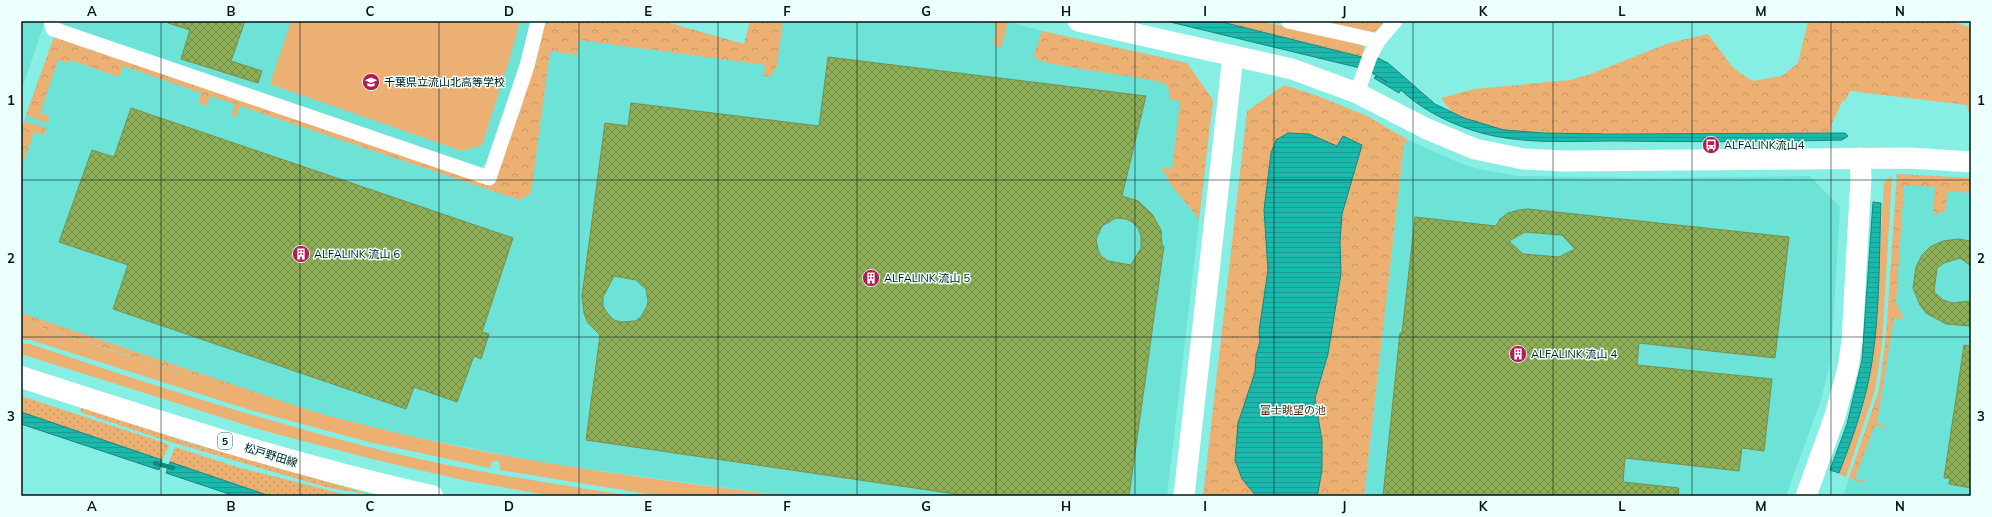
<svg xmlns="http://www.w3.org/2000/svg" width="1992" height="517" font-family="Mulish,'Noto Sans JP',sans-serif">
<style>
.built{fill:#6de3d7}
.grass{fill:url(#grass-dots)}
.forest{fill:url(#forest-crowns)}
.garden{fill:#ecb073}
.water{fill:url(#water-rules);stroke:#14887f}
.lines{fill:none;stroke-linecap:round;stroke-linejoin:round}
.stream{stroke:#14887f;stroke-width:4.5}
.building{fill:url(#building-cross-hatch);stroke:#758f4b;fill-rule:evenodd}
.street{stroke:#fff;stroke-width:15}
.secondary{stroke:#fff;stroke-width:21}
.primary{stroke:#fff;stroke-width:22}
.grid{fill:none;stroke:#021715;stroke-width:1;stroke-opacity:0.55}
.labels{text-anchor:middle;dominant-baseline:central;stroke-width:3;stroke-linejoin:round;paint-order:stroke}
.shield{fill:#ecfffc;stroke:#485d5a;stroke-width:1}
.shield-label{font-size:10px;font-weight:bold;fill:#021715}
.poi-label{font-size:11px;fill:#021715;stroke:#ecfffc;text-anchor:start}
.park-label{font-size:11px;fill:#4c3012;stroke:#ecfffc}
.street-label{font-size:11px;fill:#021715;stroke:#ecfffc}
.neatline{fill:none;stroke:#021715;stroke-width:1.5}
.grid-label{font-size:13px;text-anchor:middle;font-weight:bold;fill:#021715}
</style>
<defs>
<pattern id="grass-dots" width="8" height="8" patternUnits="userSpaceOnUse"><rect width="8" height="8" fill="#ecb073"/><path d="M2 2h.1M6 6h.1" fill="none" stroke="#c99763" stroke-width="1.8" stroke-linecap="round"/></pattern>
<pattern id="forest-crowns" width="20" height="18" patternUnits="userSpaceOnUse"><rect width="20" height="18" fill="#ecb073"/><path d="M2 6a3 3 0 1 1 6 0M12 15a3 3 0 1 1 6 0" fill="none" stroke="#c99763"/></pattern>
<pattern id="water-rules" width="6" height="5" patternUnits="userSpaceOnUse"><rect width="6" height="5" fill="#1bb8ac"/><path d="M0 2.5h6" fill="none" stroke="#179d93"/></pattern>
<pattern id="building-cross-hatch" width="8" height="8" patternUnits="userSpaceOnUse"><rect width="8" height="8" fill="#8eaf58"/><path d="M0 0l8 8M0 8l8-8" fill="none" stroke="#728d48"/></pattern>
</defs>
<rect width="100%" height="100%" fill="#87eee3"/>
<!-- built -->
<g class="built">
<polygon points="21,21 45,21 21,92"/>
<polygon points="61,21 531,21 523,55 486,163 479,168 65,26"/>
<polygon points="545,21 662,21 744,44 750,21 1006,21 1042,31 1187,63 1213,100 1167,496 786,496 550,464 415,437 326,416 259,398 21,321 21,129 54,37 492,186 521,108"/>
<polygon points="1408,140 1462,164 1483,170 1518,176 1651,178 1810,176 1840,207 1832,344 1830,363 1821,400 1786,496 1364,496 1404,144"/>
<polygon points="1897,174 1971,178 1971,496 1843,496 1879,390 1886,337"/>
</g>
<!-- grass -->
<g class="grass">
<polygon points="1218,21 1229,21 1363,54 1362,57"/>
<polygon points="21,396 165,443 169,446 162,460 21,412"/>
<polygon points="82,407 184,441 373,495 329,488 161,439 80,412"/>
<polygon points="175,447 237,467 350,496 270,496 169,462"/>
</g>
<!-- forest -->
<g class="forest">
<polygon points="545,21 662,21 744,44 750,21 783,21 777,66 770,77 764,76 765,65 579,40 577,55 550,51 531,193 520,200 240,106 236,117 231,115 235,104 210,96 207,106 198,103 201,93 123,66 119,77 70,60 68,63 58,60 40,113 50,116 47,123 26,115 54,37 492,186 521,108"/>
<polygon points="1318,21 1386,21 1376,31 1372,32"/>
<polygon points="1808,21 1952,21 1968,27 1971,26 1971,120 1967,105 1850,91 1845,101 1843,100 1832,123 1830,133 1544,133 1504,130 1481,124 1453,114 1441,98 1474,89 1570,80 1588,75 1669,43 1708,34 1733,68 1752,81 1782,76 1798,63"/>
<path d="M1042 31 1187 63 1213 100 1199 219 1171 185 1162 169V167L1172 169 1180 101 1169 99 1170 91 1164 83C1122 73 1079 71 1037 60L1034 55Z"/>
<polygon points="1284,85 1318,96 1367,116 1408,140 1404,144 1364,496 1203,496 1247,111"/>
<polygon points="24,121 46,128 44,135 34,132 21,169 21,129"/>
<polygon points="1897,174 1971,178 1971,193 1947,191 1946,211 1933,215 1935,187 1904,185 1896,303 1904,319 1894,318 1877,423 1885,426 1885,428 1875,425 1855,478 1866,482 1864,483 1849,478 1879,390 1886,337"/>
<polygon points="21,313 326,416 259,398 21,321"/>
</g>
<!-- garden -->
<g class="garden">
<polygon points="291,21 520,21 508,64 482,145 462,151 270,84"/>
<polygon points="977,21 1008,22 1001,48 994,45 996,24"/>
<polygon points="1229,21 1258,21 1361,43 1364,48 1363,54"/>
<polygon points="1892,175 1882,344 1875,390 1846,477 1839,474 1863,408 1874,350 1884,183"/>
<path d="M21 321C151 364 281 407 415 437 537 465 662 480 786 496H660L500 470V463L496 460 492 462 490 468 369 442 247 409 31 340H21Z"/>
<path d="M21 344H30C148 384 267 422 388 452 468 471 550 483 631 496H553L467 481 372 459 265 431 21 354Z"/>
</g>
<!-- water -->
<g class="water">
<polygon points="1166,21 1218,21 1362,57 1360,68"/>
<path d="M1376 57 1388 63 1435 104 1464 118 1504 130 1544 133 1609 134 1845 133 1848 136 1842 140C1766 142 1690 142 1615 141 1575 141 1533 144 1494 136 1461 129 1427 114 1402 91L1401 90 1399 93 1374 78 1376 76 1387 82 1372 73Z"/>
<polygon points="1288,133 1309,134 1337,146 1343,136 1362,145 1342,214 1340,242 1341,273 1328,354 1315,398 1322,441 1322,469 1318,493 1317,496 1256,496 1242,479 1235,460 1238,423 1255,372 1256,356 1260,341 1259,331 1268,270 1264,210 1271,153 1276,140"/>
<path d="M1873 202 1881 203C1879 256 1880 310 1872 362 1866 401 1853 437 1839 473L1830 470 1847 424 1862 360Z"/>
<polygon points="21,412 162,460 159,470 21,424"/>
<polygon points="170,462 270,496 235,496 166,473"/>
</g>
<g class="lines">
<!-- stream -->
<polyline class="stream" points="155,463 173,468"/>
</g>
<!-- building -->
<g class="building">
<polygon points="169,21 245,21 231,61 262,71 258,83 181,59 190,30 168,23"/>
<path d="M828 57 1146 96 1122 196 1138 201 1152 214 1161 230 1162 246H1164L1129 496H969L586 440 600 335 588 323 584 313 582 296 605 123 628 126 631 103 819 126ZM1116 218 1126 219 1132 222 1138 228 1141 236V248L1131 265 1108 261 1101 256 1098 250 1096 239 1102 226ZM614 276 636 280 646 289 648 301 647 306 641 317 635 321 621 322 614 320 607 313 603 306V297Z"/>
<polygon points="131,108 513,238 482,332 489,334 481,359 474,356 457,402 414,387 406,409 113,309 128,265 59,242 92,150 114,157"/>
<path d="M1528 209 1789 237 1775 358 1639 343 1637 365 1772 379 1764 451 1742 448 1739 471 1625 458 1623 482 1679 488 1678 496H1383L1400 333H1402L1415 217 1496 226 1500 219 1508 213 1519 210ZM1525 232 1562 235 1575 249 1559 257 1523 254 1509 241Z"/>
<polygon points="1958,239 1971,241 1971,266 1960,258 1944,263 1937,268 1934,292 1943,300 1952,303 1971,301 1971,326 1946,324 1926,313 1920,305 1913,288 1916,267 1922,255 1930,247 1943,241"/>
<polygon points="1964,345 1971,346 1971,488 1949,484 1950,478 1944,478"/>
</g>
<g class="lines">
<!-- street -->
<g class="street">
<polyline points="51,21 53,29 489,178 527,66 538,21"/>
<polyline points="1288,21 1378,41 1370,56 1357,93"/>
<polyline points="1378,41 1395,21"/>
</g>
<!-- secondary -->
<g class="secondary">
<polyline points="1078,21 1292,69 1357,93 1427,129 1475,149 1523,159 1565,161 1910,158 1971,162"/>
<polyline points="1184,496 1233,56"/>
<polyline points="1806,496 1835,416 1848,368 1852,341 1861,178 1860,158"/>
</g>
<!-- primary -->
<path class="primary" d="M21 377C157 421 292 465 432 496"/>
</g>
<!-- grid -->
<path class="grid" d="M161 21V496M300 21V496M439 21V496M579 21V496M718 21V496M857 21V496M996 21V496M1135 21V496M1274 21V496M1413 21V496M1553 21V496M1692 21V496M1831 21V496M21 180H1971M21 337H1971"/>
<!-- icons -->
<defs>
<symbol id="school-disc" viewBox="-11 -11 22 22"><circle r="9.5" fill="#ae1e52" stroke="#ecfffc"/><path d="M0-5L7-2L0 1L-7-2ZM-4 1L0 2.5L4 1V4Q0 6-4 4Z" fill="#fff"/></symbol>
<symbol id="bus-disc" viewBox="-11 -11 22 22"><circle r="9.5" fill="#ae1e52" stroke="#ecfffc"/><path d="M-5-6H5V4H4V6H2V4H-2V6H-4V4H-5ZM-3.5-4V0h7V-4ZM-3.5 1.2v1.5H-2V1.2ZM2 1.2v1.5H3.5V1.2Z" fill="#fff"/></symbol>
<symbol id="building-disc" viewBox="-11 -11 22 22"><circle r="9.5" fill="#ae1e52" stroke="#ecfffc"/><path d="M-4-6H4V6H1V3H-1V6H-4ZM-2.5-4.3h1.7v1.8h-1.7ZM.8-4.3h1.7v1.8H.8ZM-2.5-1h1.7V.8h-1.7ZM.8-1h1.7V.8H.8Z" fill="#fff"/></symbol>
</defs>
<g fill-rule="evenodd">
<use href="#school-disc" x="361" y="72" width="20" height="20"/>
<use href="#bus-disc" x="1701" y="135" width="20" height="20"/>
<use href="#building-disc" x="291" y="244" width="20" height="20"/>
<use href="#building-disc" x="861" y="268" width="20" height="20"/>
<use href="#building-disc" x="1508" y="344" width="20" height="20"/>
</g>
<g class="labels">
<!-- shield labels -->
<rect class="shield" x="218" y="433" width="14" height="16" rx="3"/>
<g class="shield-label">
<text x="225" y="441">5</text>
</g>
<!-- poi labels -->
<g class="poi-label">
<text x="384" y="82">千葉県立流山北高等学校</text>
<text x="1724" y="145">ALFALINK流山4</text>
<text x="314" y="254">ALFALINK 流山 6</text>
<text x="884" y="278">ALFALINK 流山 5</text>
<text x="1531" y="354">ALFALINK 流山 4</text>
</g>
<!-- park labels -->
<g class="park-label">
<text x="1293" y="410">富士眺望の池</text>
</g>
<!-- street labels -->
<g class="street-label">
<text transform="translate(271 455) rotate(17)">松戸野田線</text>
</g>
</g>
<!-- border -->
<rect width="1992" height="517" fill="none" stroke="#ecfffc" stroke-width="44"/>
<rect x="22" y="22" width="1948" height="473" class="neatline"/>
<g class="grid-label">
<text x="92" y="16">A</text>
<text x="231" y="16">B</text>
<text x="370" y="16">C</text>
<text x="509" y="16">D</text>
<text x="648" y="16">E</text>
<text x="787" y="16">F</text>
<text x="926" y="16">G</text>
<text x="1066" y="16">H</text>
<text x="1205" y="16">I</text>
<text x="1344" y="16">J</text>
<text x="1483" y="16">K</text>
<text x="1622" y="16">L</text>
<text x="1761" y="16">M</text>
<text x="1900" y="16">N</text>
<text x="11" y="105">1</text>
<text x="1981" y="105">1</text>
<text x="11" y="263">2</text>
<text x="1981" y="263">2</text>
<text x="11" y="421">3</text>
<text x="1981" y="421">3</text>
<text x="92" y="511">A</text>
<text x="231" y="511">B</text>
<text x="370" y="511">C</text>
<text x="509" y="511">D</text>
<text x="648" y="511">E</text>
<text x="787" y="511">F</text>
<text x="926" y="511">G</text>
<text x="1066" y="511">H</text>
<text x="1205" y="511">I</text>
<text x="1344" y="511">J</text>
<text x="1483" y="511">K</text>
<text x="1622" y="511">L</text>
<text x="1761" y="511">M</text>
<text x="1900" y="511">N</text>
</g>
</svg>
